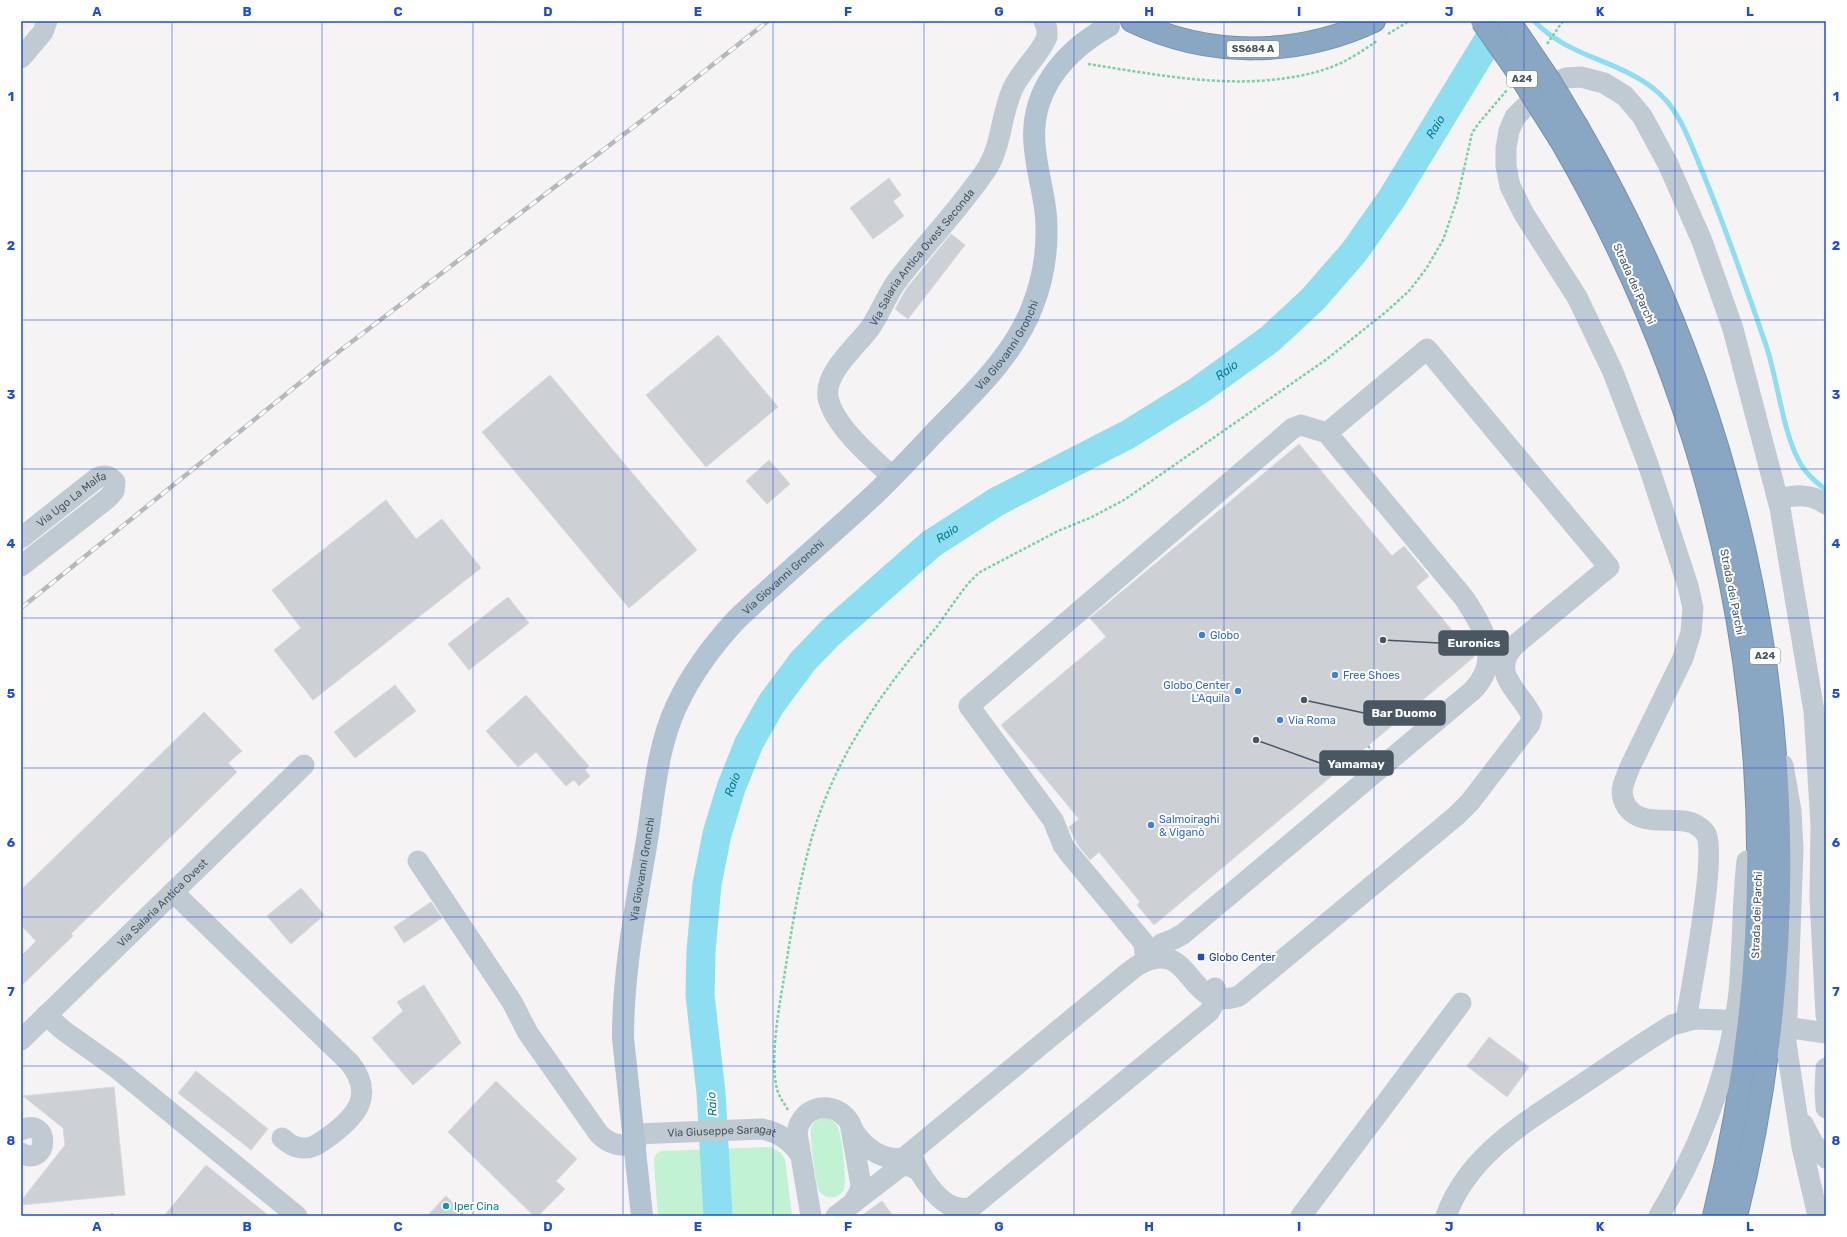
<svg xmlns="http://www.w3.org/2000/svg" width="1847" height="1237" font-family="Rubik,sans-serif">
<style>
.green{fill:#c1f2d3}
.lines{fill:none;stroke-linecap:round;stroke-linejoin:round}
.stream{stroke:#8ddef1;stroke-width:5}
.river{stroke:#8ddef1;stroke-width:29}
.building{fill:#cdd0d5;stroke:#d7d9de}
.highway-casing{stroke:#7491af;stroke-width:24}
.path{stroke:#77d3a4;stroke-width:2.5;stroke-dasharray:3 2;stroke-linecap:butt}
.minor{stroke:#c0cad2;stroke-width:21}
.major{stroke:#b2c3d2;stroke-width:22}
.highway{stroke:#89a6c3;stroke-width:22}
.rail-casing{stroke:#b5b8bd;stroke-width:4.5}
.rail{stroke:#fff;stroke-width:3;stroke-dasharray:9;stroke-linecap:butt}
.highway-bridge-casing{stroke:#7491af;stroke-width:24;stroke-linecap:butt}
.highway-bridge{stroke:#89a6c3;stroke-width:22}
.grid{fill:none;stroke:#1d4ed8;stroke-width:1;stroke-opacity:0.55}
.shop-dot{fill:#3f7fe0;stroke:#fff;stroke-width:1.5}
.transit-dot{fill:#1a4fb4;stroke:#fff;stroke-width:1.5}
.culture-dot{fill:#0f9aa8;stroke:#fff;stroke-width:1.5}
.labels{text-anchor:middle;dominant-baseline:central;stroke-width:4;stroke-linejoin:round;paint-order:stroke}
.shield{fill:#fff;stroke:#808991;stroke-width:1}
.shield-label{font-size:10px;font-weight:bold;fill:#495762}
.street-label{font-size:11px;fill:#495762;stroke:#fff}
.shop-label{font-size:11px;fill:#366cbe;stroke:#fff;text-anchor:start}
.transit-label{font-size:11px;fill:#164399;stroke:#fff;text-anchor:start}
.culture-label{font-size:11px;fill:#0d838f;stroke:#fff;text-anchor:start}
.water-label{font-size:12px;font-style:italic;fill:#087b97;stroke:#fff}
.leader{fill:none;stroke:#495762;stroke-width:1.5}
.callout-dot{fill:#495762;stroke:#fff;stroke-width:1.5}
.callout{fill:#495762;stroke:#495762;stroke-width:1.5}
.callout-label{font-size:12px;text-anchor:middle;font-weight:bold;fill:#fff}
.neatline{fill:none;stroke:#1d4ed8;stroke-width:1.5}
.grid-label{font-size:13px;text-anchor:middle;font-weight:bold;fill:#1d4ed8}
</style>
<rect width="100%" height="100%" fill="#f5f3f3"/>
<!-- green -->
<g class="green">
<path d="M827 1118C832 1120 836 1122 838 1128 842 1137 848 1184 843 1191 837 1200 825 1199 819 1191 816 1186 809 1132 811 1127 814 1120 820 1119 827 1118Z"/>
<path d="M771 1147 780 1152 785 1159 792 1216H658L654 1163C654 1156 656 1154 661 1151Z"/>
</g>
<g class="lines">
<!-- stream -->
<path class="stream" d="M1534 21C1570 58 1616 59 1654 89 1678 107 1689 139 1700 166 1725 225 1745 285 1766 345 1778 381 1782 429 1799 461 1805 473 1816 482 1826 490"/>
<!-- river -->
<path class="river" id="s1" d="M718 1216 711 1093 700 995 701 951 707 884 717 834 731 788 749 743 771 704 803 661 830 633 931 544 996 502 1127 435 1198 391 1270 339 1313 299 1354 252 1392 198 1500 21"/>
</g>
<!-- building -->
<g class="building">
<polygon points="889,178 901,195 893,201 904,216 873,239 850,208"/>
<polygon points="951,234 965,245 908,319 895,309 907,288"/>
<polygon points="718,335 778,407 706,467 646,395"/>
<polygon points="550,375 697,550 629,608 482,432"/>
<polygon points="1299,444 1392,556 1404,546 1429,576 1416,587 1474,657 1154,925 1137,905 1140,902 1099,852 1090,860 1078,845 1069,827 1079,819 1001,725 1106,637 1090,618"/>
<polygon points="769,460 790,484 767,504 746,481"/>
<polygon points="386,500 416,539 442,519 481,568 313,700 274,650 301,628 272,590"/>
<polygon points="508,597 529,623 469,670 448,644"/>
<polygon points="395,685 416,711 355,758 334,732"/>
<polygon points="526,695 589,766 585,770 590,776 579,786 574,780 566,786 536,752 518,767 486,731"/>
<polygon points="204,712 242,751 228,763 237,772 71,934 73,936 21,986 21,956 36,941 21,925 21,890"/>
<polygon points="301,888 324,915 291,944 267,916"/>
<polygon points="431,902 442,918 404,943 394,927"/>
<polygon points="424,985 461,1043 413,1085 372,1038 403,1011 397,1002"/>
<polygon points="1489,1037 1529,1067 1507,1097 1467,1066"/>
<polygon points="196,1071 268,1129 251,1150 178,1093"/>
<polygon points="496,1081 577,1159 556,1181 565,1189 538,1216 534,1216 448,1132"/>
<polygon points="114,1087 125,1195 21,1205 21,1201 65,1145 63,1128 23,1096"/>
<polygon points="206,1165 269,1216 164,1216"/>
<polygon points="446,1196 466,1216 427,1216"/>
<polygon points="882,1201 893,1216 861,1216"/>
</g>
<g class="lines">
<defs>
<g id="highway">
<path d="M1132 21C1209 58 1297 57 1374 21"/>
<path d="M1578 128C1734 397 1803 700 1772 1010 1765 1079 1753 1149 1736 1216"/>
<path d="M1560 139C1754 471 1806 843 1714 1216"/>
</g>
</defs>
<!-- highway casing -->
<use href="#highway" class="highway-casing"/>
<!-- path -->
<g class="path">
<polyline points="1388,34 1409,21"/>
<polyline points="1547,44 1563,21"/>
<path d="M1088 64C1165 76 1247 93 1323 70 1343 64 1361 52 1377 41"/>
<polyline points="1368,746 1372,751"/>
<path d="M788 1110C784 1103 779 1097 777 1089 770 1060 778 1013 783 984 792 928 800 871 818 818 843 746 886 686 935 629 949 611 963 586 980 572L1058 531 1092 517 1124 500 1327 359 1387 311 1409 291 1426 269 1443 240 1457 200 1472 133 1479 123 1507 90"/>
<polyline points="111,1216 114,1212"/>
</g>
<!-- minor -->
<g class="minor">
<polyline points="21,58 43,32 47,21"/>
<path id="s2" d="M892 476C872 458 833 425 828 397 824 373 856 347 870 328 880 314 886 296 897 281 926 243 961 208 988 167 1002 143 1001 114 1013 88 1022 69 1039 56 1047 37V29L1044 21"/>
<path d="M1778 499C1795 495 1810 493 1826 504"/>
<path id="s3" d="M21 538 97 478C104 474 110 476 115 482L114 491 108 498 21 566"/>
<polyline points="1783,765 1791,811 1793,849 1786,1043 1802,1147 1818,1216"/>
<path d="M418 861 512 1002 528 1033 599 1134C610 1145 620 1146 636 1145"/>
<path d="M173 892 350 1063C374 1094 358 1115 331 1135 322 1141 314 1149 303 1148 294 1148 288 1143 282 1138"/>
<polyline points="1145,953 1144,943 1068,852 1063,845 1053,820 969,706 1293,428 1301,425 1327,433"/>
<polyline points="46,1015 64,1031 115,1067 297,1216"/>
<path d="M1686 1020C1691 989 1717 856 1706 834 1703 829 1695 823 1689 822 1668 817 1642 827 1627 807 1623 801 1621 794 1623 786 1624 781 1627 775 1629 769L1683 658 1691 632 1693 608 1688 586 1648 464 1613 372 1577 297 1524 214 1510 186 1506 166V148L1509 131 1515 117 1535 97 1549 86 1566 78 1581 77 1604 83 1625 96 1642 116 1668 164 1702 241 1733 329 1780 508 1814 711 1821 824 1820 898 1826 1016"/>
<polyline points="1792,1028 1826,1033"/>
<path id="s4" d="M21 1040 304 765"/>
<polyline points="1826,1068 1825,1090 1826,1108"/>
<path d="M850 1123C857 1143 883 1164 905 1157L1124 976C1132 969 1142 961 1153 959 1193 949 1190 1013 1239 996L1456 816 1470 802 1530 724 1532 716C1521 692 1488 673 1515 645L1609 567 1427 349 1327 433 1464 598C1485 629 1502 661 1472 691L1183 934 1174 939 1161 944"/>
<polyline points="1803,1124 1813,1143 1826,1158"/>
<path d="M21 1130C51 1116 49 1168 21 1153"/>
<path id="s5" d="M635 1134 762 1129C778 1132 791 1141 800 1154"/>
<path d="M910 1153C920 1175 943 1217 972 1207L1209 1012 1218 997 1215 988"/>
<polyline points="853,1203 900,1167 907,1165 918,1170"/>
<path d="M811 1216 797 1133C801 1104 836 1099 850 1123L861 1185 860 1191 853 1203 836 1216"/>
<polyline points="1301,1216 1461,1003"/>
<path d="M1446 1216C1469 1153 1528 1121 1581 1085 1611 1065 1641 1044 1672 1025L1694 1019 1724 1020"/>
<path d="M1659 1216C1700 1148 1730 1071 1739 992 1743 948 1742 904 1747 861"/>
</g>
<!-- major -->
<path class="major" id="s6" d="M642 1216 623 1038C623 971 636 906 647 840 654 796 657 748 676 707 691 674 712 646 736 620 781 577 829 537 875 494 897 473 917 451 938 429 974 392 1015 354 1033 305 1044 277 1048 246 1046 216 1044 193 1037 172 1035 149 1028 93 1063 52 1109 26"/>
<!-- highway -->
<use href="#highway" class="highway"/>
<defs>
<polyline id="rail" points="21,608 337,353 649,115 768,21"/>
</defs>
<!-- rail casing -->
<use href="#rail" class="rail-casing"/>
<!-- rail -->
<use href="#rail" class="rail"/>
<defs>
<g id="highway-bridge">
<polyline points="1482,21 1519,74 1560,139"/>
<polyline points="1509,21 1549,80 1578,128"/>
</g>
</defs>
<!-- highway-bridge casing -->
<use href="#highway-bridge" class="highway-bridge-casing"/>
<!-- highway-bridge -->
<use href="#highway-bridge" class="highway-bridge"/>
</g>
<!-- grid -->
<path class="grid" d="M172 21V1216M322 21V1216M473 21V1216M623 21V1216M773 21V1216M924 21V1216M1074 21V1216M1224 21V1216M1374 21V1216M1524 21V1216M1675 21V1216M21 171H1826M21 320H1826M21 469H1826M21 618H1826M21 768H1826M21 917H1826M21 1066H1826"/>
<!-- markers -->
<g class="shop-dot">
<circle cx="1202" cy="635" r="4"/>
<circle cx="1335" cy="675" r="4"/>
<circle cx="1238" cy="691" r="4"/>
<circle cx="1280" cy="720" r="4"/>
<circle cx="1151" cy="825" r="4"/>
</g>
<rect class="transit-dot" x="1197" y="953" width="8" height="8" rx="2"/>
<circle class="culture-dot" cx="446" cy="1206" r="4"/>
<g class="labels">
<!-- shield labels -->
<g class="shield">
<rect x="1227" y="41" width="52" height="16" rx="3"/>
<rect x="1507" y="71" width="30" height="16" rx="3"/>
<rect x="1750" y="648" width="30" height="16" rx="3"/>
</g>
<g class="shield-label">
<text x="1253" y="49">SS684 A</text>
<text x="1522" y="79">A24</text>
<text x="1765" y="656">A24</text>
</g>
<!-- street labels -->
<g class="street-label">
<text stroke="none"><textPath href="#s2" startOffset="274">Via Salaria Antica Ovest Seconda</textPath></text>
<text transform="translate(1634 284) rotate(66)">Strada dei Parchi</text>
<text stroke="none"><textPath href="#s6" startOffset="1009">Via Giovanni Gronchi</textPath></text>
<text stroke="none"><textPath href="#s3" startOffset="64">Via Ugo La Malfa</textPath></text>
<text stroke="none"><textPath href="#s6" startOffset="685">Via Giovanni Gronchi</textPath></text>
<text transform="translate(1732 592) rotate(79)">Strada dei Parchi</text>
<text stroke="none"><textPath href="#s6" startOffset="349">Via Giovanni Gronchi</textPath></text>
<text stroke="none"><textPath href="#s4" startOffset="197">Via Salaria Antica Ovest</textPath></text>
<text transform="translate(1757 915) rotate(-88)">Strada dei Parchi</text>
<text stroke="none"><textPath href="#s5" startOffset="87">Via Giuseppe Saragat</textPath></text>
</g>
<!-- shop labels -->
<g class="shop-label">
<text x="1210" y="635">Globo</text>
<text x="1343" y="675">Free Shoes</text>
<text x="1230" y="685" text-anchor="end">Globo Center<tspan x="1230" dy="13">L'Aquila</tspan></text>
<text x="1288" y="720">Via Roma</text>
<text x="1159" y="819">Salmoiraghi<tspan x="1159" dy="13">&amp; Viganò</tspan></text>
</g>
<!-- transit labels -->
<g class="transit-label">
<text x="1209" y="957">Globo Center</text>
</g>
<!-- culture labels -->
<g class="culture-label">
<text x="454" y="1206">Iper Cina</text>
</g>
<!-- water labels -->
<g class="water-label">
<text stroke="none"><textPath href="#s1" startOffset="1420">Raio</textPath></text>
<text stroke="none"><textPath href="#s1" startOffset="1096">Raio</textPath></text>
<text stroke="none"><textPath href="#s1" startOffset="772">Raio</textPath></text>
<text stroke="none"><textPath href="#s1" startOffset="436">Raio</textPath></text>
<text transform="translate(712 1104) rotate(-94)">Raio</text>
</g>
</g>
<!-- callouts -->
<path class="leader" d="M1383 640L1439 643M1304 700L1364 713M1256 740L1320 763"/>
<g class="callout-dot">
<circle cx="1383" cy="640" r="4"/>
<circle cx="1304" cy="700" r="4"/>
<circle cx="1256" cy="740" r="4"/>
</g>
<g class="callout">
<rect x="1439" y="631" width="69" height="24" rx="4"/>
<rect x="1364" y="701" width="81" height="24" rx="4"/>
<rect x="1320" y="751" width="73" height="24" rx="4"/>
</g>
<g class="callout-label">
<text x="1474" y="647">Euronics</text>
<text x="1404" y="717">Bar Duomo</text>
<text x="1356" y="768">Yamamay</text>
</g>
<!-- border -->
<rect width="1847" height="1237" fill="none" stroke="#ffffff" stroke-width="44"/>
<rect x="22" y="22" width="1803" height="1193" class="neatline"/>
<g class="grid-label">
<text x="97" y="16">A</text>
<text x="247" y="16">B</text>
<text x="398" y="16">C</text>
<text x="548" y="16">D</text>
<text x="698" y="16">E</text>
<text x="848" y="16">F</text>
<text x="999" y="16">G</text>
<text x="1149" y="16">H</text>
<text x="1299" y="16">I</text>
<text x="1449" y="16">J</text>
<text x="1600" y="16">K</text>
<text x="1750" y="16">L</text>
<text x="11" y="101">1</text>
<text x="1836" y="101">1</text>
<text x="11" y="250">2</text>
<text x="1836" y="250">2</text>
<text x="11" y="399">3</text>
<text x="1836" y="399">3</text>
<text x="11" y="548">4</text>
<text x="1836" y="548">4</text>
<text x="11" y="698">5</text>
<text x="1836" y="698">5</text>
<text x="11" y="847">6</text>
<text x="1836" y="847">6</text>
<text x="11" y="996">7</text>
<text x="1836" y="996">7</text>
<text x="11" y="1145">8</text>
<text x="1836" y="1145">8</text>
<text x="97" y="1231">A</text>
<text x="247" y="1231">B</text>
<text x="398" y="1231">C</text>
<text x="548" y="1231">D</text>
<text x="698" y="1231">E</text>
<text x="848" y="1231">F</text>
<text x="999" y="1231">G</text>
<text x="1149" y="1231">H</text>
<text x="1299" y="1231">I</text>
<text x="1449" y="1231">J</text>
<text x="1600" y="1231">K</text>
<text x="1750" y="1231">L</text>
</g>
</svg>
